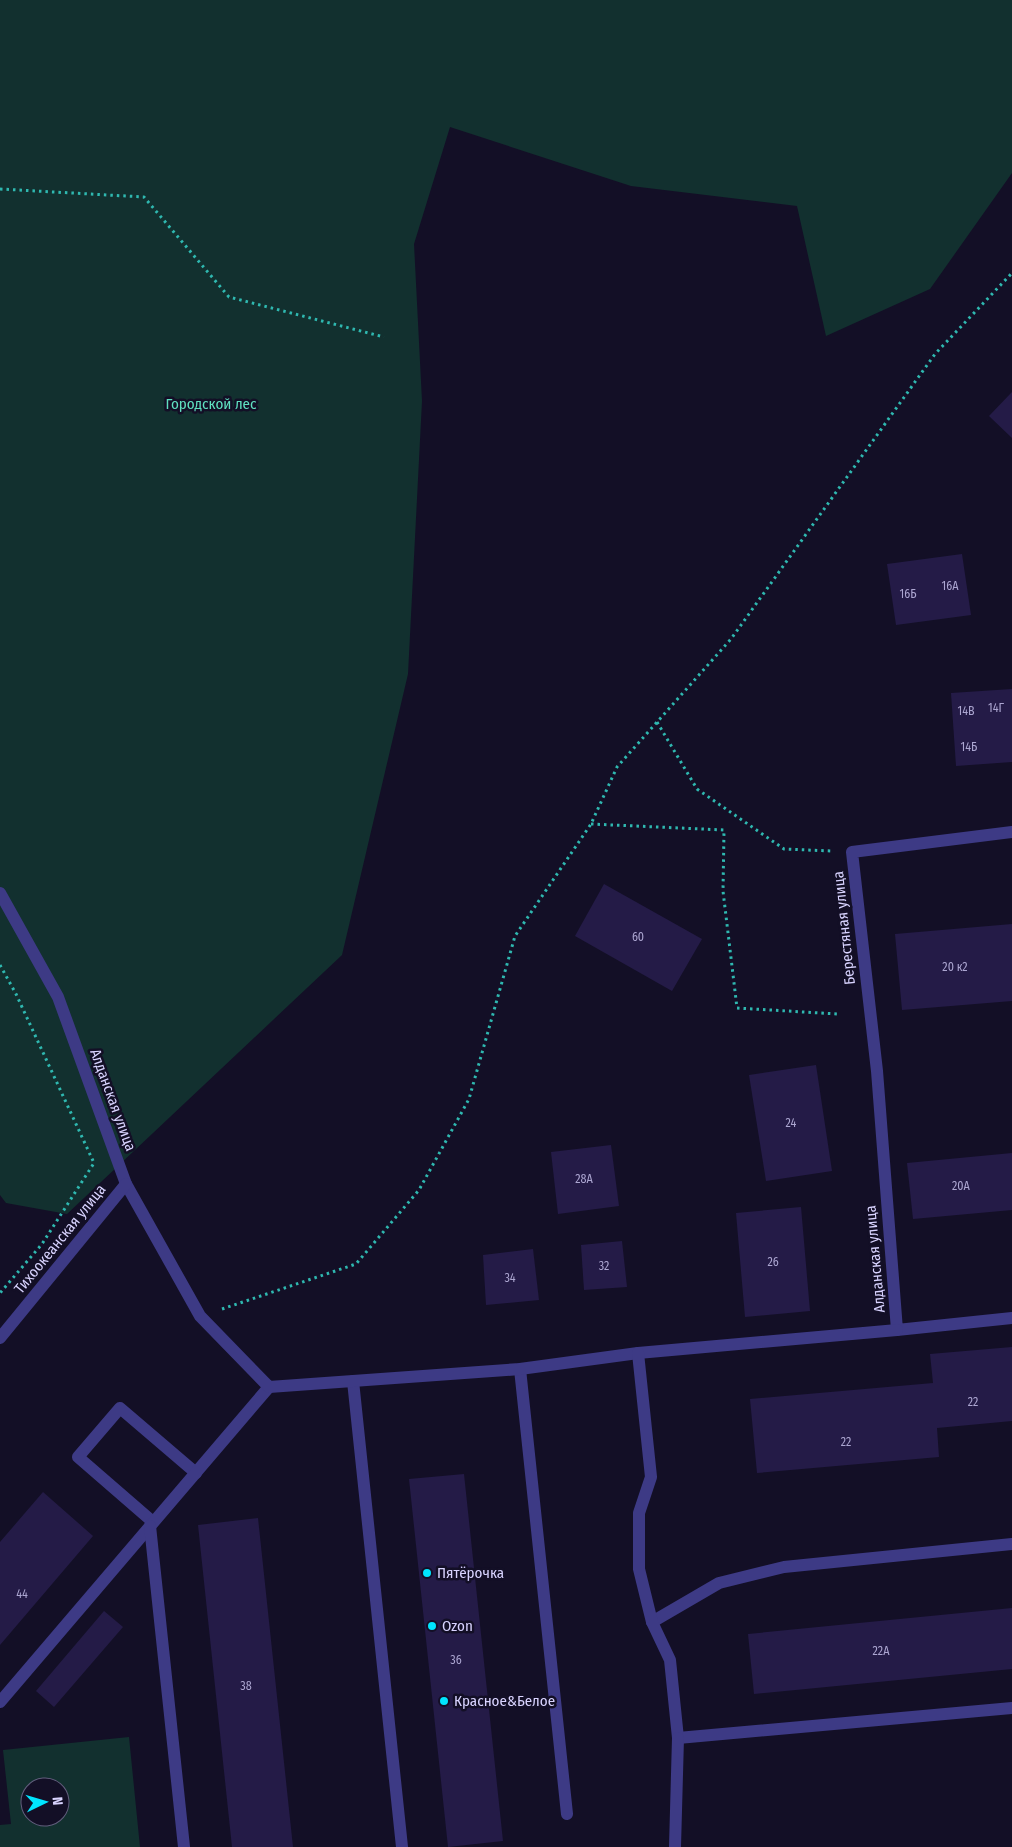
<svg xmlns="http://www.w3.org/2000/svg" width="1012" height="1847" font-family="'Fira Sans Condensed',sans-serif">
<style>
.green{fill:#12302f;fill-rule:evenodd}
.building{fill:#241b47}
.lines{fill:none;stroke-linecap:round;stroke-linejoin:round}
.path{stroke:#2fb8b0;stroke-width:3;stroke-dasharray:2.5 4;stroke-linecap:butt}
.service{stroke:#3d3a85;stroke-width:12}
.minor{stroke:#3d3a85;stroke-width:12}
.poi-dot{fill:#00e5ff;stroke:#130f26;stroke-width:2}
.labels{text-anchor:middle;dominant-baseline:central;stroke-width:5;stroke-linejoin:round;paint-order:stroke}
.number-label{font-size:12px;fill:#aca6d1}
.park-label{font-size:15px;fill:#5fe0c0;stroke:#130f26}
.street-label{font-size:15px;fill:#d9d4ff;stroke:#130f26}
.poi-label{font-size:15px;fill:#d9d4ff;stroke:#130f26;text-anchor:start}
</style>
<rect width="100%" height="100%" fill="#130f26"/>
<!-- green -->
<g class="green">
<polygon points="0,0 1012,0 1012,173 930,289 826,336 797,206 631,186 450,127 414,244 422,401 408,674 342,955 67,1214 6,1203 0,1195"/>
<path d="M129 1737 140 1847H0V1825L11 1824 3 1750ZM30 1787H60V1817H30Z"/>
</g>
<!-- building -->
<g class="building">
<polygon points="1012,392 1012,438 989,416"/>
<polygon points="962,554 971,615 896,625 887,564"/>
<polygon points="1012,689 1012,762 956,766 951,693"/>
<polygon points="604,884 702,939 672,991 575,936"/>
<polygon points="1012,924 1012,1001 902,1010 895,934"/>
<polygon points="816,1065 832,1171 766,1181 749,1075"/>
<polygon points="611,1145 619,1206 558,1214 551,1152"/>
<polygon points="1012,1153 1012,1210 913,1219 907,1163"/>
<polygon points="801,1207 810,1311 745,1317 736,1213"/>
<polygon points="622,1241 627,1287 584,1290 581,1245"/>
<polygon points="533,1249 539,1300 486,1305 483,1255"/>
<polygon points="1012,1347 1012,1421 937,1428 939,1457 757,1473 750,1399 933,1383 930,1354"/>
<polygon points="464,1474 503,1841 448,1847 409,1479"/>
<polygon points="43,1492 93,1536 0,1645 0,1542"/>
<polygon points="258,1518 293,1847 232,1847 198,1525"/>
<polygon points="1012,1608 1012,1669 754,1694 748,1634"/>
<polygon points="104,1611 123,1627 54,1707 36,1691"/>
</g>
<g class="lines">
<!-- path -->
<g class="path">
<polyline points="0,189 144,197 229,297 384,337"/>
<polyline points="657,722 697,789 784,849 831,851"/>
<polyline points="591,824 724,830 723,891 737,1008 837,1014"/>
<polyline points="0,965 16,994 94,1163 42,1244 0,1293"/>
<polyline points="222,1309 356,1264 419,1190 469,1099 515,936 591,824 617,767 731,639 935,354 1012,273"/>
</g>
<!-- service -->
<g class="service">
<polyline points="520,1369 567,1814"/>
<polyline points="353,1381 402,1847"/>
<polyline points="153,1522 78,1457 120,1408 196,1473"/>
<polyline points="652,1622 719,1583 784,1567 1012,1544"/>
<polyline points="0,1702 269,1387"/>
</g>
<!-- minor -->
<g class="minor">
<polyline points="1012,832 852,852 877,1071 897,1330 1012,1318"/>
<polyline points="0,893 58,997 126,1184 200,1316 269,1387 520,1369 638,1353 897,1330"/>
<polyline points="0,1338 126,1184"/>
<polyline points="638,1353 651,1477 639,1513 639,1569 652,1622 670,1660 678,1738 1012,1708"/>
<polyline points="150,1526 184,1847"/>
<polyline points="675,1847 678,1738"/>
</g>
</g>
<!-- markers -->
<g class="poi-dot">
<circle cx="427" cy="1573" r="5"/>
<circle cx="432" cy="1626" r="5"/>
<circle cx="444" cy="1701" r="5"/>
</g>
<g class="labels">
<!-- number labels -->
<g class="number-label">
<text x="950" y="586">16А</text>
<text x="908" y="594">16Б</text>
<text x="996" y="708">14Г</text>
<text x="966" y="711">14В</text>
<text x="969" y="747">14Б</text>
<text x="638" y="937">60</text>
<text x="955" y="967">20 к2</text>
<text x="791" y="1123">24</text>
<text x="584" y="1179">28А</text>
<text x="961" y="1186">20А</text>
<text x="773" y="1262">26</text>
<text x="604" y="1266">32</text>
<text x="510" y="1278">34</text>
<text x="973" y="1402">22</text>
<text x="846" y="1442">22</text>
<text x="22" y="1594">44</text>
<text x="881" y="1651">22А</text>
<text x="456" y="1660">36</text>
<text x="246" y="1686">38</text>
</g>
<!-- park labels -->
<g class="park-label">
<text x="211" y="404">Городской лес</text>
</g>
<!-- street labels -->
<g class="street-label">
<text transform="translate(844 928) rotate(-96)">Берестяная улица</text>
<text transform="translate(113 1100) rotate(70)">Алданская улица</text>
<text transform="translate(60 1239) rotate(-51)">Тихоокеанская улица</text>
<text transform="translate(875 1259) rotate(-95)">Алданская улица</text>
</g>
<!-- poi labels -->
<g class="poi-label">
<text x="437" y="1573">Пятёрочка</text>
<text x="442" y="1626">Ozon</text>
<text x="454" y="1701">Красное&amp;Белое</text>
</g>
</g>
<!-- north arrow -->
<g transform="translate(45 1802) rotate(85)"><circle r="24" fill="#130f26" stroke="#625e7d"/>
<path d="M0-4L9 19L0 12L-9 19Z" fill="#00e5ff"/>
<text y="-8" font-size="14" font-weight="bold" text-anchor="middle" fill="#d9d4ff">N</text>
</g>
</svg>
